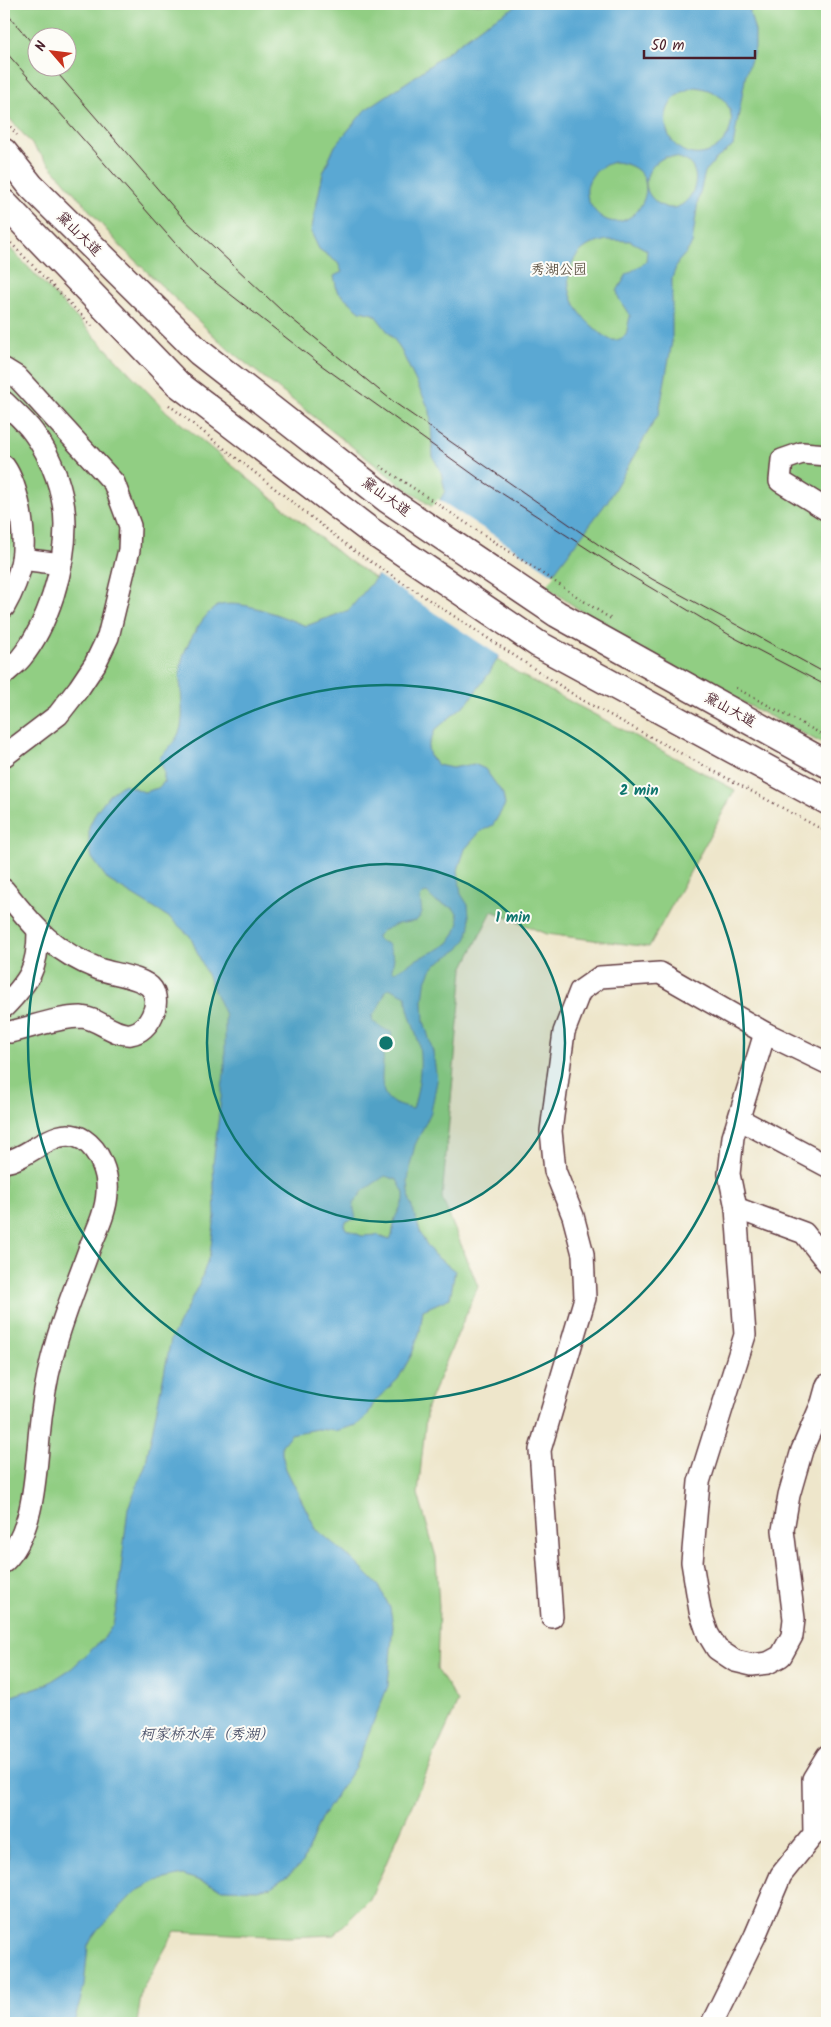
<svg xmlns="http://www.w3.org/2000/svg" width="831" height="2027" font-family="Kalam,'LXGW WenKai TC',sans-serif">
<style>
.green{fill:#91ce83;stroke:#6e7657;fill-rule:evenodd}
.water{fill:#5aa8d3;stroke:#52647f;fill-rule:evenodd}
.pier{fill:#eee6cb}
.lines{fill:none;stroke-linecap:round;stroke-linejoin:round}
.minor-casing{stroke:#633d43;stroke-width:24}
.major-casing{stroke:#633d43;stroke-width:29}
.path{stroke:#633d43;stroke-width:2.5;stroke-dasharray:1 4;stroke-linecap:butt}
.minor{stroke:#fff;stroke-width:21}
.major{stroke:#fff;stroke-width:26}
.tram{stroke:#4a1f2b;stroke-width:1}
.ring{fill:none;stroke:#0f766e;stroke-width:2.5}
.labels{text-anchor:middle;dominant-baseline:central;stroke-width:4;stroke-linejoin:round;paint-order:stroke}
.street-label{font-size:14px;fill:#4a1f2b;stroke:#fdfcf7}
.park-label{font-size:14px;fill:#5f5445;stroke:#fdfcf7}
.water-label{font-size:15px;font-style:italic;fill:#50566e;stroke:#fdfcf7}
.centre{fill:#0f766e;stroke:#fdfcf7;stroke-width:2.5}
.ring-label{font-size:15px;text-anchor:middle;font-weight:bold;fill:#0f766e;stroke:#fdfcf7;stroke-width:4;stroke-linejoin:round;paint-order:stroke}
</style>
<rect width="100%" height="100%" fill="#fdfcf7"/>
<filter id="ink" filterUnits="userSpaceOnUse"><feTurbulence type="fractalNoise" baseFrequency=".02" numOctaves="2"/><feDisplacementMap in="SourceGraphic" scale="10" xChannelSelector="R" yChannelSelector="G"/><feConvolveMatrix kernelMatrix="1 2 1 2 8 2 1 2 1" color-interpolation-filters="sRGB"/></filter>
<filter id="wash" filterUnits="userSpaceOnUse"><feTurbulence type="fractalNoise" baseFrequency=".0096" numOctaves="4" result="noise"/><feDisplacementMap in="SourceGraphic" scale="20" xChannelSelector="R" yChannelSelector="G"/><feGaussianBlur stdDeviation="1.12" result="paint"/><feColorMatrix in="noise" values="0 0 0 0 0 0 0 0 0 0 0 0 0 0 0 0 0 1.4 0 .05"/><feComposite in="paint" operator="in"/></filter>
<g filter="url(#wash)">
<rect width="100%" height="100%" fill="#eee6cb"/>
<!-- green -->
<g class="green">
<path d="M4 4H827V746L624 641 402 486 229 350 122 248 4 112ZM38 38H68V68H38Z"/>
<polygon points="4,242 167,412 345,558 521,675 735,790 649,947 546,934 492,911 463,969 442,1198 478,1286 427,1407 418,1494 436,1557 439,1607 437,1669 458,1702 370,1899 334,1935 287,1937 175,1931 142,1990 137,2023 4,2023"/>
</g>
<!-- water -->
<path class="water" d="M520 4H750V14L755 31V48L746 74 733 146 716 159 705 172 698 201 692 244 686 253 678 262 672 278V342L659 413 607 502 524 612 490 672 468 702 435 730 428 747 430 757 438 765 452 768 474 764 485 769 503 794 505 805 493 825 480 832 465 849 458 870 461 894 468 905 470 926 467 938 459 949 436 964 431 970 425 984 423 1001 424 1021 433 1052 437 1081 431 1112 415 1145 410 1166 408 1182 410 1201 422 1237 433 1254 455 1271 450 1298 423 1310 420 1331 412 1354 398 1379 375 1401 367 1416 357 1425 335 1431 317 1429 291 1434 282 1445V1454L286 1469 316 1529 354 1561 379 1586 390 1608 393 1625 388 1686 355 1767 321 1818 303 1862 290 1874 271 1887 257 1890 223 1889 183 1875 156 1881 135 1892 98 1930 91 1940 88 1946 84 1986 74 2023H4V1888C8 1871 11 1853 4 1836V1700L9 1697 47 1684 72 1668 104 1638 113 1624 117 1604 128 1508 145 1467 171 1339 201 1280 210 1253 215 1216 213 1164 225 1065V1015L190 936 170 918 108 880 92 858 89 845V827L96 812 109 795 124 784 144 792 158 788 164 782V771L159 758C186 732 183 725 181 689 180 683 179 676 180 670 182 656 187 644 195 632 200 623 211 607 221 605 245 600 283 617 306 626L349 610 440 500 445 491 441 472 433 457 430 411 399 346 374 314 360 311 337 291 334 276 342 272 338 263 319 249 311 232 323 173 335 146 365 110 413 78 485 24ZM695 87C723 90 741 112 726 138 722 144 717 148 711 151 669 170 642 101 695 87ZM665 157C722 153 688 233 654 200 638 185 648 165 665 157ZM614 162C679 167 630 251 595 211 577 190 591 168 614 162ZM606 240 630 241 647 250 646 262 627 274 617 291 619 299 630 316 626 335C622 338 618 341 612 340 604 338 596 329 590 324 567 303 557 265 588 246 593 243 601 242 606 240ZM427 893 436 902 453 908 457 913 459 922 455 934 449 943 437 950 419 958 395 972 392 970 394 958 388 944 378 940 377 936 382 931 397 924 416 921 422 914 420 897 423 894ZM389 988 406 996C407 1014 416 1029 419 1046 422 1067 419 1089 413 1109 382 1104 380 1091 383 1063 384 1048 379 1048 392 1036L391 1032C384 1030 379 1025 373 1022L372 1016 378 1009 386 991ZM385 1176 397 1180 404 1193V1200L395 1218 392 1236 390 1239 377 1235 362 1236 346 1229 344 1225 347 1221 356 1219 353 1204 364 1190Z"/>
<!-- pier -->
<polygon class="pier" points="438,499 555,575 526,614 501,657 376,574"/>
</g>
<g filter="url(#ink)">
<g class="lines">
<defs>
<g id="minor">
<polyline points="4,369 17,377 114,483 130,526 129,550 108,637 95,664 79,688 58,715 4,756"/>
<path d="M4 402C13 411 25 421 33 432 52 457 65 494 65 525 65 568 48 625 21 658 16 664 9 669 4 674"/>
<polyline points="827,455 802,453 782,460 780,481 827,510"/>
<path d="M4 466C19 487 26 534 22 560 19 576 12 593 4 607"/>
<polyline points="22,559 61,564"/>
<path d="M4 890C34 927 52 951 99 969 112 974 144 977 152 989 162 1004 149 1031 131 1034 113 1036 99 1018 81 1017 58 1017 33 1027 10 1032"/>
<path d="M4 1007C29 981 38 969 38 932"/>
<polyline points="765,1033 733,1137 729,1174 736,1208 745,1335 699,1482 692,1562 700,1611 708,1634 717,1649 735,1661 752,1665 768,1663 781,1656 792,1636 794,1619 783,1530 789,1495 802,1450 822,1403 827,1385"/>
<polyline points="739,1119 827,1166"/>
<path d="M4 1162C31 1159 56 1122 84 1140 99 1150 109 1174 107 1193 106 1212 97 1230 90 1247 79 1278 66 1309 57 1340 50 1363 45 1387 42 1411 35 1456 39 1528 4 1562"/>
<polyline points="736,1208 804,1233 827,1262"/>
<polyline points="552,1617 540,1450 585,1298 583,1254 573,1216 555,1171 551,1131 564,1032 580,991 600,977 660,973 765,1033 827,1063"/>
<polyline points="712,2023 755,1936 781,1875 814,1834 813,1779 827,1756"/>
</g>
<g id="major">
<polyline points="4,152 31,186 199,352 388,500 557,614 827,764"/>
<polyline points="4,203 178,384 368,529 538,644 827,801"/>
</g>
</defs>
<!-- minor casing -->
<use href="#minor" class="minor-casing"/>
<!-- major casing -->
<use href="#major" class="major-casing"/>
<!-- path -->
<g class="path">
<polyline points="4,119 17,135"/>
<polyline points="4,236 92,326"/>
<polyline points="169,405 353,550 582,700 827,832"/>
<polyline points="380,466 611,619"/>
<polyline points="736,688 827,737"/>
</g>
<!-- minor -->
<use href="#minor" class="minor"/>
<!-- major -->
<use href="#major" class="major"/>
<!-- tram -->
<g class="tram">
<polyline points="4,10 38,50"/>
<polyline points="4,50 198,269 321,365 481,480 611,564 733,637 827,686"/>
<polyline points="53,68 182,217 282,311 395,403 599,545 652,579 827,674"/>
</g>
</g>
</g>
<!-- distance rings -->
<circle cx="386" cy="1043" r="179" fill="#0f766e" fill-opacity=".12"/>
<g class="ring">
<circle cx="386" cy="1043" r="179"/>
<circle cx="386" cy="1043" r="358"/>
</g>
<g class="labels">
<!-- street labels -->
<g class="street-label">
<text transform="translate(79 234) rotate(45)">黛山大道</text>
<text transform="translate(386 497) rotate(36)">黛山大道</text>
<text transform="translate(730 710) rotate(29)">黛山大道</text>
</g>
<!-- park labels -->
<g class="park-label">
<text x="559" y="270">秀湖公园</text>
</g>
<!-- water labels -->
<g class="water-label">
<text x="207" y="1735">柯家桥水库（秀湖）</text>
</g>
</g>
<circle cx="386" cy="1043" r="8" class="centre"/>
<g class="ring-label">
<text x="639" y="795">2 min</text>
<text x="513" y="922">1 min</text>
</g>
<!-- margin -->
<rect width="831" height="2027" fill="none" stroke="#fdfcf7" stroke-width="20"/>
<!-- north arrow -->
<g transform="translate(52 52) rotate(298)"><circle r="24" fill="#fdfcf7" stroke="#b5a4a5"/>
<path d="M0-4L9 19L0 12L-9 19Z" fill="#c8321e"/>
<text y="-8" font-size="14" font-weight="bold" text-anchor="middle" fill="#4a1f2b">N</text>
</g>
<!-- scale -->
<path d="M644 50v8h111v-8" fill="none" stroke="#4a1f2b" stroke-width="2.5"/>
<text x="651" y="50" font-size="15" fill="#4a1f2b" stroke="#fdfcf7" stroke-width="4" paint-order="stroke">50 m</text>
</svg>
